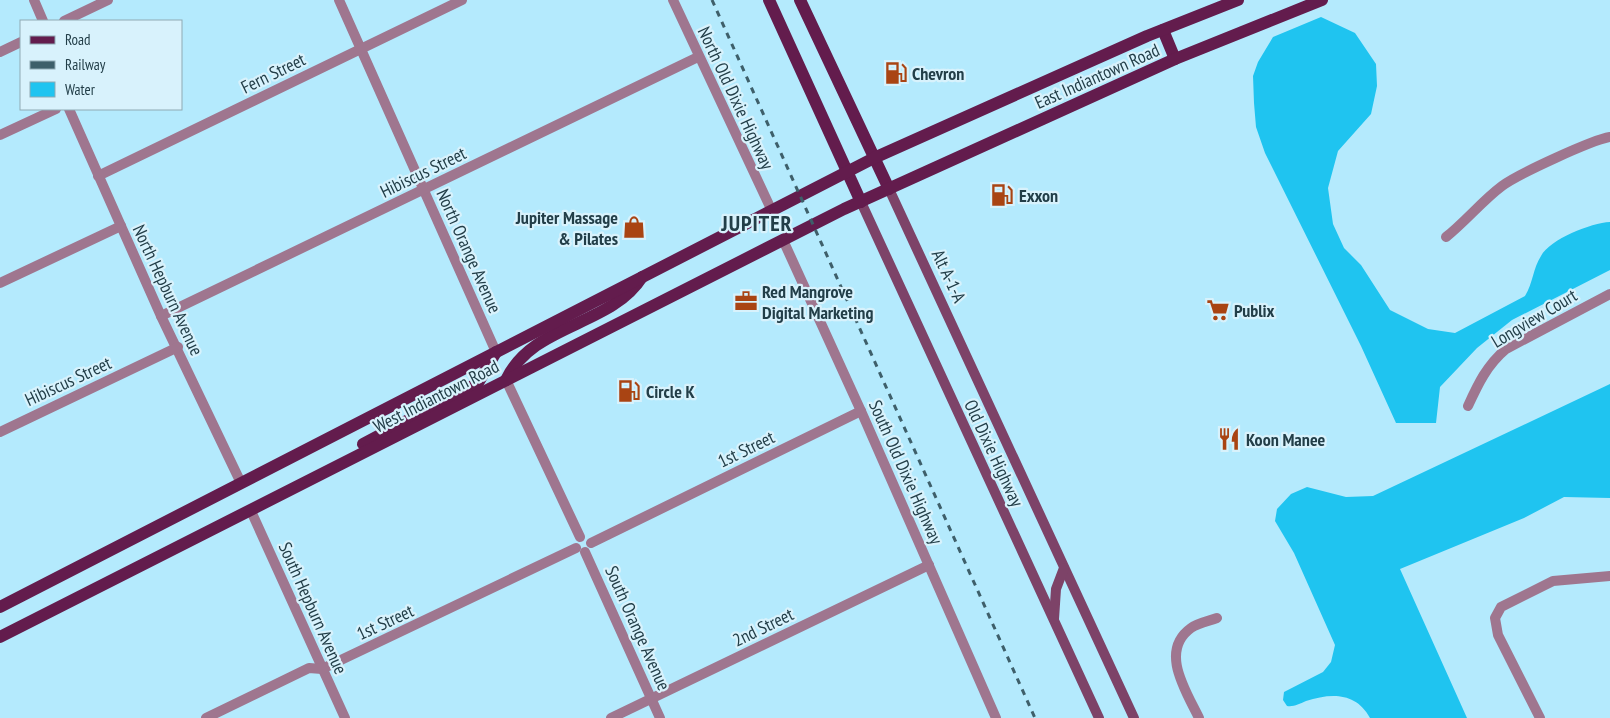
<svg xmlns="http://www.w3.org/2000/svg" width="1610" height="718" font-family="'PT Sans Narrow',sans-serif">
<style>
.water{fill:#1fc4f0}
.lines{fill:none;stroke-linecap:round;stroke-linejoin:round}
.minor{stroke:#9f768f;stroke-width:10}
.tertiary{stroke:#9f768f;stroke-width:10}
.secondary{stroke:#7d4368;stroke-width:10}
.primary{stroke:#631c4d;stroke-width:12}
.rail{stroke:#3e5f6a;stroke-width:3;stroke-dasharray:6 6;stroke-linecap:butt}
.labels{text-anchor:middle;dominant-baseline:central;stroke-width:4.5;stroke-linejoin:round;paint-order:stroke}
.street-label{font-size:18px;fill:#223e48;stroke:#d8f2fc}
.poi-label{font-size:18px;font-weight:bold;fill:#223e48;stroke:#d8f2fc;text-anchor:start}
.district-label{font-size:22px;font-weight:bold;letter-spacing:1px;fill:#223e48;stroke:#d8f2fc}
</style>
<rect width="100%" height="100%" fill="#b4eafd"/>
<!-- water -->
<g class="water">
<path d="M1321 17 1355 33 1376 64 1377 86 1371 114 1338 151 1328 188 1333 224 1344 248 1361 265 1390 310 1428 329 1455 333 1525 296C1533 283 1533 268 1541 256 1550 239 1591 223 1610 222V270L1512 320 1477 348 1440 387 1436 423H1396L1361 346 1265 153 1256 127 1254 103 1253 76 1258 62 1273 37Z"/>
<path d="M1610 384V498L1564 497 1524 518 1400 569 1467 718H1370C1356 692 1331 693 1306 701 1299 704 1294 707 1287 706L1283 700 1284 692 1323 672 1331 662 1335 645 1294 553 1275 521 1277 509 1291 494 1307 487 1346 497 1373 496Z"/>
</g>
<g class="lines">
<!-- minor -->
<g class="minor">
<polyline points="34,0 43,21"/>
<polyline points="339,0 496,352"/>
<polyline points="673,0 771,209"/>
<polyline points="64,21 108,0"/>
<polyline points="0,52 21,42"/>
<polyline points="69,109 161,316 241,483"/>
<polyline points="0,135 56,109"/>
<polyline points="98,176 462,0"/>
<path d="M1446 237C1466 221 1482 201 1502 186 1518 174 1592 140 1610 137"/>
<polyline points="0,283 121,226"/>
<polyline points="161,316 698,57"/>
<polyline points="506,380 580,537"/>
<path d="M1468 406C1478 384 1487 365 1506 349L1610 294"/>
<polyline points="0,432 178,347"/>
<polyline points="251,511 345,718"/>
<polyline points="591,543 861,411"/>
<polyline points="585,552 660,718"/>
<polyline points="206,718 309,668 322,669 576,548"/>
<polyline points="611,718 929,565"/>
<path d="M1199 718C1186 691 1159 651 1191 628 1198 623 1209 621 1217 618"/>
<polyline points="1540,718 1498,635 1495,618 1501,607 1553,581 1610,576"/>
</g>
<!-- tertiary -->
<polyline class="tertiary" points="783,240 861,411 996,718"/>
<!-- secondary -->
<g class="secondary">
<polyline points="889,189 1134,718"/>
<polyline points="861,202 1099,718"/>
<polyline points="1054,619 1056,589 1064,568"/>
</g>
<!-- primary -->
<g class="primary">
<polyline points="769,0 861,202"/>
<polyline points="800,0 889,189"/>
<polyline points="1163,30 1175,59"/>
<path d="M506 380C533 323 610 327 642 277"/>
<polyline points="363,444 478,383 496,352"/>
<polyline points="0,607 874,158 1147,36 1238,0"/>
<polyline points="0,637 844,209 1175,59 1322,0"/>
</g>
<!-- rail -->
<polyline class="rail" points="712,0 1035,718"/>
</g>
<!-- icons -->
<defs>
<symbol id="fuel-bare" viewBox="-9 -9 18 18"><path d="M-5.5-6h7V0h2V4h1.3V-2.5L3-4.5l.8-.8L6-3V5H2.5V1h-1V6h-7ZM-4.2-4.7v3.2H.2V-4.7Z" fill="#a94413" stroke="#d8f2fc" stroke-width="2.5" paint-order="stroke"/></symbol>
<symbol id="shop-bare" viewBox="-9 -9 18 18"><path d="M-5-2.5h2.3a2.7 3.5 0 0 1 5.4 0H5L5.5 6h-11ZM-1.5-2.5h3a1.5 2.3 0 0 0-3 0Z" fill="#a94413" stroke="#d8f2fc" stroke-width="2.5" paint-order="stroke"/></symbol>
<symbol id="office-bare" viewBox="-9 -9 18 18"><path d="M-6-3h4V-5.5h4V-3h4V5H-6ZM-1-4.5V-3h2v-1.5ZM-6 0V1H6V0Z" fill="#a94413" stroke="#d8f2fc" stroke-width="2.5" paint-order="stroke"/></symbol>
<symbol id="supermarket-bare" viewBox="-9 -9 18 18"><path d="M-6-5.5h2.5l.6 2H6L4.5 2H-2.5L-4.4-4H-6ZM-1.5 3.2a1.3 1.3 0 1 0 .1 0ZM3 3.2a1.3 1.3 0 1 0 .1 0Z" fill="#a94413" stroke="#d8f2fc" stroke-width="2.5" paint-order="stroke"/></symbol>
<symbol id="restaurant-bare" viewBox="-9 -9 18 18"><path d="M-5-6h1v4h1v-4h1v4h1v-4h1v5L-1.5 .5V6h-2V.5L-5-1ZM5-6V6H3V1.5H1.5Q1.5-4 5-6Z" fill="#a94413" stroke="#d8f2fc" stroke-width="2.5" paint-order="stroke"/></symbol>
</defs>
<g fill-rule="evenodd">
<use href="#fuel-bare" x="880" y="57" width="32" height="32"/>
<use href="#fuel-bare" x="986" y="179" width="32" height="32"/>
<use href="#shop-bare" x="618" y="211" width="32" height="32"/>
<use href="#office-bare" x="730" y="285" width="32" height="32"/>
<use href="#supermarket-bare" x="1202" y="294" width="32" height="32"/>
<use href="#fuel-bare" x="613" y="375" width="32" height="32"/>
<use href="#restaurant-bare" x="1213" y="423" width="32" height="32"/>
</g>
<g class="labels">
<!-- street labels -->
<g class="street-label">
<text transform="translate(273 73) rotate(-26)">Fern Street</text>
<text transform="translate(1097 76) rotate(-24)">East Indiantown Road</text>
<text transform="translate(736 98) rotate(65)">North Old Dixie Highway</text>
<text transform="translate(423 172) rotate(-26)">Hibiscus Street</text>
<text transform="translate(469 251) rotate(66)">North Orange Avenue</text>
<text transform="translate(949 276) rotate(65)">Alt A-1-A</text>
<text transform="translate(168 290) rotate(65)">North Hepburn Avenue</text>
<text transform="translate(1534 318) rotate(-31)">Longview Court</text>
<text transform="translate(68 381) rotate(-25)">Hibiscus Street</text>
<text transform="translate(436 396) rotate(-27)">West Indiantown Road</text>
<text transform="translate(746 449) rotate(-26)">1st Street</text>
<text transform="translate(994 453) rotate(65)">Old Dixie Highway</text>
<text transform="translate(906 472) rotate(66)">South Old Dixie Highway</text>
<text transform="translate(313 608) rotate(66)">South Hepburn Avenue</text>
<text transform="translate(385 622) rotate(-25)">1st Street</text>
<text transform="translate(763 627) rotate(-26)">2nd Street</text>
<text transform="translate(638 628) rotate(66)">South Orange Avenue</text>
</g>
<!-- poi labels -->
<g class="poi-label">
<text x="912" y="73">Chevron</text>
<text x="1019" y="195">Exxon</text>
<text x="618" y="217" text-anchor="end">Jupiter Massage<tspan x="618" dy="21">&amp; Pilates</tspan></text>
<text x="762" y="291">Red Mangrove<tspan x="762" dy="21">Digital Marketing</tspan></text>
<text x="1234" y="310">Publix</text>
<text x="646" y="391">Circle K</text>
<text x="1246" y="439">Koon Manee</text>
</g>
<!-- district labels -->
<g class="district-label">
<text x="757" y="223">JUPITER</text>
</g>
</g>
<!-- legend -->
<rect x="20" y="20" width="162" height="90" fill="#d8f2fc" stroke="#8faab4"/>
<rect x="30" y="36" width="25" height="8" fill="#631c4d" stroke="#8faab4"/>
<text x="65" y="45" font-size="15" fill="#223e48">Road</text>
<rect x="30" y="61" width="25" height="8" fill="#3e5f6a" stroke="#8faab4"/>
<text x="65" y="70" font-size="15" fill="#223e48">Railway</text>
<rect x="30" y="82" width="25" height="15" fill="#1fc4f0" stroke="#8faab4"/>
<text x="65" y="95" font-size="15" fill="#223e48">Water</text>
</svg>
